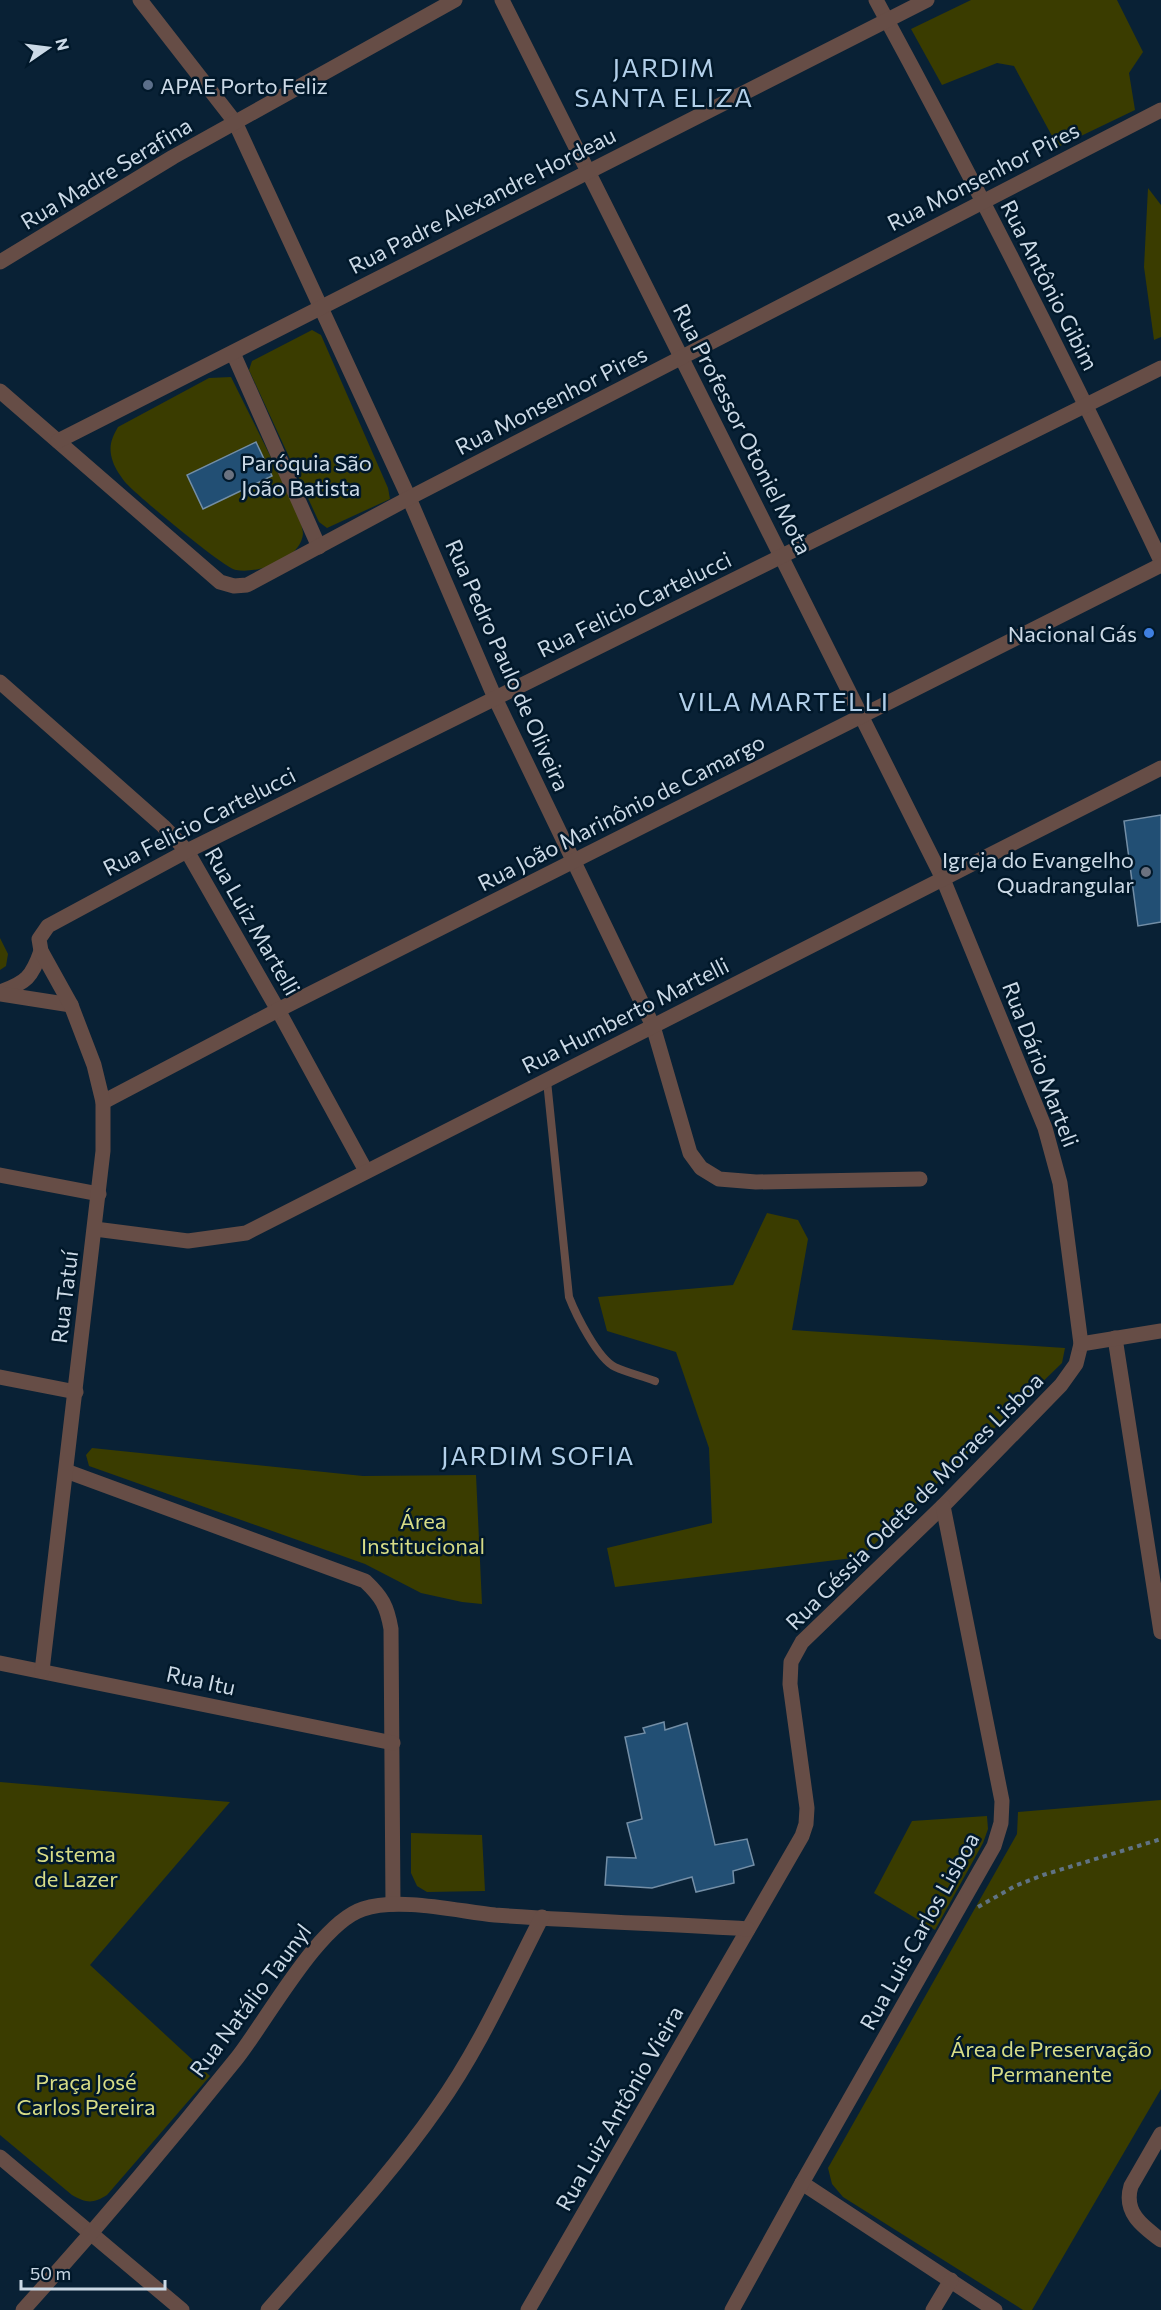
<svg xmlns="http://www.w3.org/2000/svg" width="1161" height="2310" font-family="Commissioner,sans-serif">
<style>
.green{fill:#3a3c00}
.building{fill:#224f74;stroke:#738ea6;stroke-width:1.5}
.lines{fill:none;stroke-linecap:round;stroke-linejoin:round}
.path{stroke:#607384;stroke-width:4;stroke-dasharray:4.5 4.5;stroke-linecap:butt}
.lane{stroke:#664d46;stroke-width:8}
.street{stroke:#664d46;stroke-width:15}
.service-dot{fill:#5c6f8a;stroke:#01182a;stroke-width:2}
.worship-dot{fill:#6b7280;stroke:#01182a;stroke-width:2}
.shop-dot{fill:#3f7fe0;stroke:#01182a;stroke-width:2}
.labels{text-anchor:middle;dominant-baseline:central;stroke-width:5;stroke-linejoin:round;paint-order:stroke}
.poi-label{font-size:22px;fill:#cbd9e6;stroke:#01182a;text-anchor:start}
.street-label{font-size:22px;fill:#cbd9e6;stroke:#01182a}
.park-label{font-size:22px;fill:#d7dc86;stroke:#01182a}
.quarter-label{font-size:26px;letter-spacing:1.5px;fill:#b2cfe9;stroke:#01182a}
</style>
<rect width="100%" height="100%" fill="#092135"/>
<!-- green -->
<g class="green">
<polygon points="971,0 1117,0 1143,52 1129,73 1135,110 1058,147 1014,66 997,63 942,85 911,29"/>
<polygon points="1148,188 1161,205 1161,337 1154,340 1144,267"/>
<polygon points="312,330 321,335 388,488 390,499 327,528 319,522 249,370 252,361"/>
<path d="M231 377 298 512C299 518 303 528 303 534 300 560 258 574 236 570 225 569 134 493 125 482 121 477 115 468 113 462 108 448 111 439 118 427L209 378Z"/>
<polygon points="0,938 8,954 6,966 0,970"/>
<polygon points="767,1213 798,1220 808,1239 792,1330 1065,1348 1062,1363 861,1557 615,1587 607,1548 712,1523 709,1448 676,1352 607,1331 598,1297 733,1285"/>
<polygon points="92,1448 363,1476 476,1475 482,1604 462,1602 421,1593 365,1564 89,1466 86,1455"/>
<path d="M0 1782 230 1802 90 1965 210 2076 107 2195C93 2204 86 2203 72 2195L0 2135Z"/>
<polygon points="1161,1800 1161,2089 1032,2310 1023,2310 843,2197 832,2184 828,2168 1017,1834 1018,1812"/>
<polygon points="987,1816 988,1829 983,1843 935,1930 874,1893 912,1821"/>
<polygon points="411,1833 482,1835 485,1891 427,1892 417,1886 411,1873"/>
</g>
<!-- building -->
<g class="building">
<polygon points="256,442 272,476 203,509 187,475"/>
<polygon points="1161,815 1161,922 1138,926 1124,821"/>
<polygon points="664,1722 665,1730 687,1723 715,1845 747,1839 754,1865 733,1871 734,1883 696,1892 692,1877 652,1888 605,1885 607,1857 636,1858 627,1823 642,1819 625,1737 645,1733 643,1728"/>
</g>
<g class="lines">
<!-- path -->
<polyline class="path" points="978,1907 1015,1886 1043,1875 1161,1839"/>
<!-- lane -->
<path class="lane" d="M547 1081 569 1297C576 1315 598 1359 615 1367 628 1373 642 1376 655 1381"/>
<!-- street -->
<g class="street">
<polyline points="140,0 235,122 409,498 495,698 653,1026 690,1153 701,1168 719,1179 756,1182 920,1179"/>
<polyline points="502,0 943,879 1045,1128 1060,1183 1081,1344 1076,1364 1061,1385 943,1506 802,1642 791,1662 790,1684 807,1808 806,1824 802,1836 528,2310"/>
<path d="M876 0C976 184 1071 372 1161 561"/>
<polyline points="0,262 173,157 455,0"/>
<polyline points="233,353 319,547"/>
<polyline points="0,391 220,582 234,586 247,585 409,498 1161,110"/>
<polyline points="58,441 927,0"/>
<polyline points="0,682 163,826 187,851 278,1010 366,1171"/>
<path d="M0 992C26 983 32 977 41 951"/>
<polyline points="0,994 71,1005"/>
<polyline points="103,1102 278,1010 1161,565"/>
<polyline points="0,1175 99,1194"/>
<polyline points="95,1229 188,1241 246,1233 1161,768"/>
<polyline points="1115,1338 1161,1632"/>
<polyline points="1081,1344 1161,1331"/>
<polyline points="0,1377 76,1392"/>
<path d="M66 1471 365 1581C382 1597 387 1606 391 1629L393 1904"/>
<polyline points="0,1663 393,1743"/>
<polyline points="42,1671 103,1151 103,1102 94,1065 71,1005 41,951 39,939 48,926 187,851 1161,368"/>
<path d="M1161 2134 1131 2186C1123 2212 1142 2226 1161 2240"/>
<polyline points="0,2157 182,2310"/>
<polyline points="802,2183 995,2310"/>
<path d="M23 2310C97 2228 168 2144 237 2058 267 2020 319 1923 363 1909 399 1897 457 1911 495 1915 579 1921 664 1924 748 1929"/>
<path d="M268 2310C325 2244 387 2180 437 2108 479 2049 509 1981 542 1917"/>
<polyline points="732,2310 802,2183 994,1846 1001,1823 1002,1801 943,1506"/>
<polyline points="933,2310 951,2280"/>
</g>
</g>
<!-- markers -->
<circle class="service-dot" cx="148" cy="85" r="6"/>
<g class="worship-dot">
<circle cx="229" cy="475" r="6"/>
<circle cx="1146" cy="872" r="6"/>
</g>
<circle class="shop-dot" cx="1149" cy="633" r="6"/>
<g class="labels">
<!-- poi labels -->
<g class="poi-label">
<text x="160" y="85">APAE Porto Feliz</text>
<text x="241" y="462">Paróquia São<tspan x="241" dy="25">João Batista</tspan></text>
<text x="1137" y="633" text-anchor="end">Nacional Gás</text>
<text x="1134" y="859" text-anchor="end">Igreja do Evangelho<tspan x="1134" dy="25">Quadrangular</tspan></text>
</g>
<!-- street labels -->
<g class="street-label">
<text transform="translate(106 173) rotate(-31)">Rua Madre Serafina</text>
<text transform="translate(983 176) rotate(-27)">Rua Monsenhor Pires</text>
<text transform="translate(482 200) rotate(-27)">Rua Padre Alexandre Hordeau</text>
<text transform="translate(1050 285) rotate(63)">Rua Antônio Gibim</text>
<text transform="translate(551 400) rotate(-27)">Rua Monsenhor Pires</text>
<text transform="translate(743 429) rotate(63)">Rua Professor Otoniel Mota</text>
<text transform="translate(634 604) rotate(-26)">Rua Felicio Cartelucci</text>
<text transform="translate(508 665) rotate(66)">Rua Pedro Paulo de Oliveira</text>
<text transform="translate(621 812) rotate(-27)">Rua João Marinônio de Camargo</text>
<text transform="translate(199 821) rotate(-27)">Rua Felicio Cartelucci</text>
<text transform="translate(253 921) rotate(60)">Rua Luiz Martelli</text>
<text transform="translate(625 1015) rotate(-27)">Rua Humberto Martelli</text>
<text transform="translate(1041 1064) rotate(69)">Rua Dário Marteli</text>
<text transform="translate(64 1297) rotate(-83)">Rua Tatuí</text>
<text transform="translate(914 1501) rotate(-45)">Rua Géssia Odete de Moraes Lisboa</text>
<text transform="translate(201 1680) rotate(12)">Rua Itu</text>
<text transform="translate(919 1931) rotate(-61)">Rua Luis Carlos Lisboa</text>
<text transform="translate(250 2000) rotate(-53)">Rua Natálio Taunyl</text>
<text transform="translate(619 2108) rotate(-60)">Rua Luiz Antônio Vieira</text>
</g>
<!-- park labels -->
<g class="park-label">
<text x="423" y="1520">Área<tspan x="423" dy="25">Institucional</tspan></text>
<text x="76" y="1853">Sistema<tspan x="76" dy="25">de Lazer</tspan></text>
<text x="1051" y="2048">Área de Preservação<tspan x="1051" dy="25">Permanente</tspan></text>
<text x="86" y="2081">Praça José<tspan x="86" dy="25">Carlos Pereira</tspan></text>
</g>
<!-- quarter labels -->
<g class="quarter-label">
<text x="664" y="66">JARDIM<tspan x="664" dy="30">SANTA ELIZA</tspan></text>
<text x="784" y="700">VILA MARTELLI</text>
<text x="538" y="1454">JARDIM SOFIA</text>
</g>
</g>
<!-- north arrow -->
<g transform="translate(48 48) rotate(76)" stroke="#01182a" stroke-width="4.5" paint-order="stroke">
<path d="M0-4.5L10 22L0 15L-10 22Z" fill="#cbd9e6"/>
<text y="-9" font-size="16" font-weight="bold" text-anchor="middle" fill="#cbd9e6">N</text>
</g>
<!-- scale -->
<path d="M21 2280v9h144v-9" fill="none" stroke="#cbd9e6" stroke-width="3"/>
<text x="30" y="2280" font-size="18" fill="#cbd9e6" stroke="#01182a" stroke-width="4.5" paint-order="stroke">50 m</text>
</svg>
